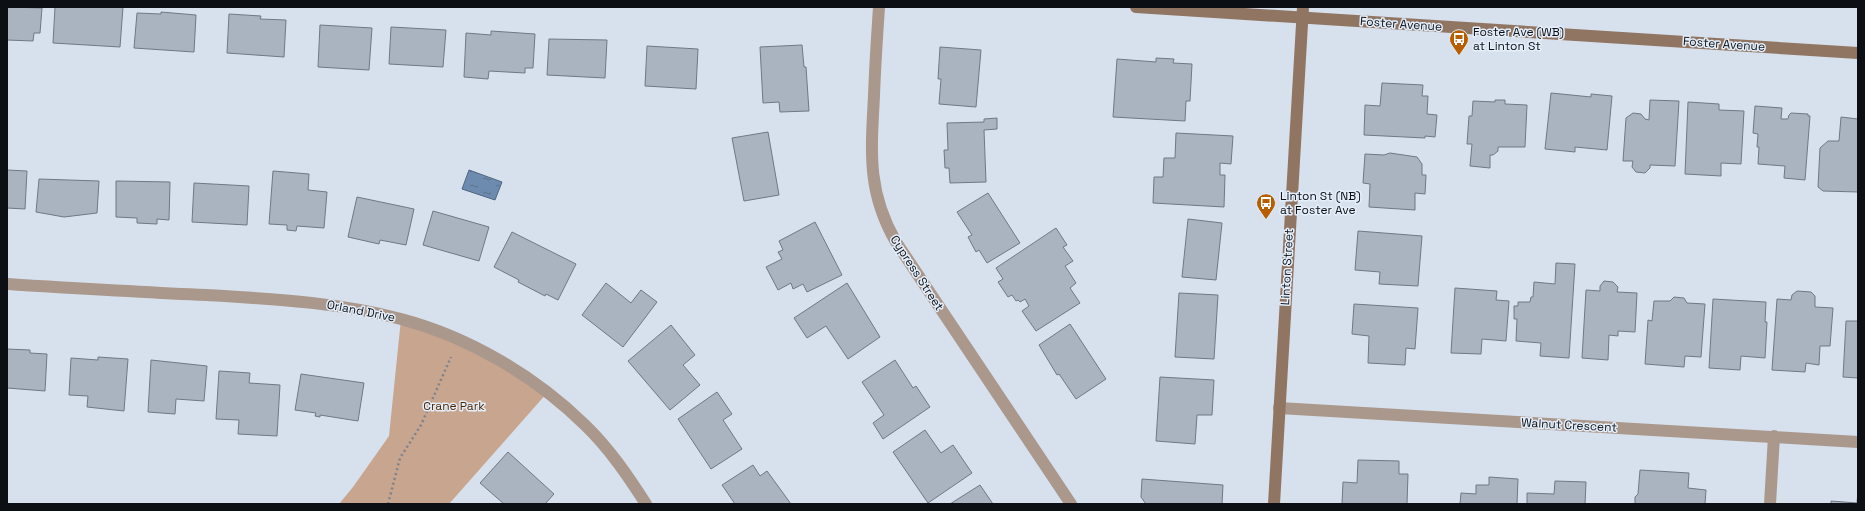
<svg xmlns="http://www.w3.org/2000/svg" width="1865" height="511" font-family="'Space Grotesk',sans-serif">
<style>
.park{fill:#c8a58e}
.water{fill:url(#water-ripples);stroke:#506680}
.building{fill:#aab4c0;stroke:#6f7883}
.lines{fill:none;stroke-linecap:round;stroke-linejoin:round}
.path{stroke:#7c838c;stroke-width:2.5;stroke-dasharray:2 3;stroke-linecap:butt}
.street{stroke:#ab988c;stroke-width:12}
.secondary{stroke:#917563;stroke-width:12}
.labels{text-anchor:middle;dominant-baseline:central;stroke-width:3;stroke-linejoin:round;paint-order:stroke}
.street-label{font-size:12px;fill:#0c0f13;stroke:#e4effb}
.poi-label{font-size:12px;fill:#0c0f13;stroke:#e4effb;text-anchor:start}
.park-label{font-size:12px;fill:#4f2604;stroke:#e4effb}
</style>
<defs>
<pattern id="water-ripples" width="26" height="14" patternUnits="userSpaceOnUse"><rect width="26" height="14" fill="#6d8baf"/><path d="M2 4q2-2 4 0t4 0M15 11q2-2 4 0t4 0" fill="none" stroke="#58708d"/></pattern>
</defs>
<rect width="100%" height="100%" fill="#d7e1ee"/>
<!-- park -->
<polygon class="park" points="401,319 435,329 547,393 449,504 339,504 353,487 389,436"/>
<!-- water -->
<polygon class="water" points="469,170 502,182 495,200 462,189"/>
<!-- building -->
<g class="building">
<polygon points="7,7 42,8 40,33 34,33 33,41 7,40"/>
<polygon points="55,7 123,7 120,47 53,43"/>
<polygon points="161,12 196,15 194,52 134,48 137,13 161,14"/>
<polygon points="229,14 261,16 260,19 286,20 284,57 227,53"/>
<polygon points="320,25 372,28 369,70 318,67"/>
<polygon points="391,27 446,30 443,67 389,64"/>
<polygon points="491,31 535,34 533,68 525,68 525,73 489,71 488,79 464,77 466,33 491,35"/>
<polygon points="549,39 607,40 605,78 547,75"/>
<polygon points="802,45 804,67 806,67 809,111 780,112 779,102 763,103 760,47"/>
<polygon points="647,46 698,49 696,89 645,86"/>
<polygon points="940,47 981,50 976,107 939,104 941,79 938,79"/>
<polygon points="1156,58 1174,59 1173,63 1192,64 1190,101 1186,101 1185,121 1113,117 1117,59 1156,62"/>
<polygon points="1382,83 1423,85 1422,96 1428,96 1427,114 1437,115 1435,137 1425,136 1425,138 1364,135 1365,105 1380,106"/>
<polygon points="1551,93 1591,97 1591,94 1612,96 1607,150 1575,147 1575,152 1545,149"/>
<polygon points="1495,100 1505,100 1505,104 1527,105 1525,147 1498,147 1498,151 1493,155 1490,155 1490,168 1470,166 1472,144 1467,144 1469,116 1472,116 1473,101 1495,102"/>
<polygon points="1650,100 1679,101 1675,166 1650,165 1650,168 1645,173 1636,172 1632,167 1633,161 1623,161 1626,118 1633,113 1641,114 1645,119 1649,120"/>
<polygon points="1688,102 1719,104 1719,110 1744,111 1741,164 1721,163 1721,176 1685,174"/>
<polygon points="1755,106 1782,108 1781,119 1788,119 1789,115 1791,113 1808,114 1808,116 1810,116 1805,180 1784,178 1785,166 1758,164 1759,147 1757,147 1758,134 1753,133"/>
<polygon points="1841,117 1858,119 1858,192 1823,191 1818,187 1820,148 1828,141 1839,141"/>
<polygon points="997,118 997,129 984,130 986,182 950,183 949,168 945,168 944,150 948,150 947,123 984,122 984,119"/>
<polygon points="768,132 779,195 744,201 732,138"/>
<polygon points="1176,133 1233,136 1231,164 1220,163 1220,175 1225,175 1224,207 1153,203 1154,177 1163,177 1164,158 1175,158"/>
<polygon points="1390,153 1417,157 1422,164 1422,175 1426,175 1425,194 1415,193 1415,210 1369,207 1370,184 1363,183 1365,154 1384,155"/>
<polygon points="7,170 27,171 25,209 7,208"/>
<polygon points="273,171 309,174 308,190 327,192 324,228 297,226 296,231 287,230 287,225 269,224"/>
<polygon points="39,179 99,181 97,213 64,217 36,212"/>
<polygon points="116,181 170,182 169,220 157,219 157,224 137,223 137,218 116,217"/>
<polygon points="194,183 249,186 247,225 192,222"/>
<polygon points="988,193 1020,243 987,263 979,250 976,252 968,237 972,235 957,212"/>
<polygon points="357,197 414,209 406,245 380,240 379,244 348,237"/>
<polygon points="433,211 489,227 479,261 423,245"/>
<polygon points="1188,219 1222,223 1216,280 1182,277"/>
<polygon points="815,222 842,275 807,292 803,284 793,289 791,283 778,290 766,267 782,259 778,252 783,250 779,241"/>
<polygon points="1056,228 1067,245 1063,247 1073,261 1065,266 1076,283 1070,288 1080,303 1036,331 1022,311 1029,306 1025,299 1020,302 1018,300 1016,301 1012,295 1008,297 998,282 1003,279 996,268"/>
<polygon points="1358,231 1422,236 1418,286 1379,284 1380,272 1355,270"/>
<polygon points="512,232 576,264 558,300 546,294 545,296 518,282 519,280 494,267"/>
<polygon points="1556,263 1575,264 1569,358 1540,356 1541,343 1516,341 1517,319 1514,319 1514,306 1518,306 1518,302 1530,302 1531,297 1533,297 1534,282 1555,284"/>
<polygon points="1604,281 1613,282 1618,287 1617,292 1637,293 1635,332 1618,331 1618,336 1609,335 1608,360 1582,358 1586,290 1600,291 1600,286"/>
<polygon points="606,283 631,303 641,290 657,302 623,347 582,315"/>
<polygon points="847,283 880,337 848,359 826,326 807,338 794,318"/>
<polygon points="1455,288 1497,291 1496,300 1509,301 1506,341 1482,339 1481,354 1451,353"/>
<polygon points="1797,291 1811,292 1815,296 1815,307 1833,308 1830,346 1820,346 1819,365 1806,363 1805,372 1772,370 1777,299 1791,300 1792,295"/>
<polygon points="1179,293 1218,295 1214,359 1175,357"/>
<polygon points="1674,297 1684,298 1687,303 1705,304 1701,357 1685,356 1684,367 1645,364 1648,320 1652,321 1654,301 1670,301"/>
<polygon points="1713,299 1766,302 1765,322 1767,322 1765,358 1741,356 1740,370 1709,368"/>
<polygon points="1354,304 1418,308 1415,349 1406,348 1405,365 1368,363 1369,336 1352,334"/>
<polygon points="1846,321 1858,321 1858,378 1843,377"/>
<polygon points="1070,324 1106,379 1076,399 1059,374 1057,375 1039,345"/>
<polygon points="671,325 695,355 683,365 700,385 670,410 628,361"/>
<polygon points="7,349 30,350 30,353 47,354 45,391 7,388"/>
<polygon points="98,357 128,359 124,411 87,407 88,396 69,395 71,358 98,360"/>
<polygon points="151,360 207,366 204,401 176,399 175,414 148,412"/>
<polygon points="895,360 913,388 916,386 930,407 883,439 873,423 884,415 862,382"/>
<polygon points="219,371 250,373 249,383 280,385 277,436 238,434 239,420 216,419"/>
<polygon points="301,374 364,383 358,421 320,415 320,417 315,416 316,413 295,410"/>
<polygon points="1160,377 1214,380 1212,415 1197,415 1195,444 1156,441"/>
<polygon points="717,392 732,414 723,420 742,449 711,469 678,419"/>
<polygon points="925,430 941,453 953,445 972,473 928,503 893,452"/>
<polygon points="508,452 554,494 545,504 504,504 480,483"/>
<polygon points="1358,460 1399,461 1399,474 1408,474 1407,504 1342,504 1343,482 1357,483"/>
<polygon points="753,465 760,476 767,471 791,504 735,504 722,485"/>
<polygon points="1640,470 1689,473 1688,488 1706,490 1705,504 1635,504 1635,497 1638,494"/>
<polygon points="1489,477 1518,479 1517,504 1460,504 1461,493 1476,494 1476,485 1489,485"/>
<polygon points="1142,479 1223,485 1222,504 1146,504 1141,497"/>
<polygon points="1555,481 1586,482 1585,504 1527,504 1527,493 1554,494"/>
<polygon points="980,485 993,504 950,504"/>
<polygon points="1858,490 1858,504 1831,504 1831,501 1857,503"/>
</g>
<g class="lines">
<!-- path -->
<polyline class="path" points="388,504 400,458 421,425 451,357"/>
<!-- street -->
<g class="street">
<path d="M879 7C877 37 875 66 874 96 871 152 867 192 896 242L1071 504"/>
<path d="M7 284C74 288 140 292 207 295 272 299 338 302 401 319 469 337 535 376 585 425 609 448 628 476 646 504"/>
<polyline points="1279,408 1858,442"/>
<polyline points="1770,504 1774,436"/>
</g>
<!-- secondary -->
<g class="secondary">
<polyline points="1136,7 1858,53"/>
<polyline points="1274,504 1303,7"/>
</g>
</g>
<!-- icons -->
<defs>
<symbol id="bus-pin" viewBox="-11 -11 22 30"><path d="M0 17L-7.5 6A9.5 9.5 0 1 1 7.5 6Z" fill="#b85d00" stroke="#e4effb"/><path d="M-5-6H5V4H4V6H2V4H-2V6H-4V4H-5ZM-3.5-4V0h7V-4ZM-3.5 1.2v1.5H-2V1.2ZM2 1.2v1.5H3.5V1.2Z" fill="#fff"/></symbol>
</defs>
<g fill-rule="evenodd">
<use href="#bus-pin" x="1448" y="28" width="22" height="30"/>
<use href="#bus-pin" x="1255" y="192" width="22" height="30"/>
</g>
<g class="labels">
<!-- street labels -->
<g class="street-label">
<text transform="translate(1401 24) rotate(4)">Foster Avenue</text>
<text transform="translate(1724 44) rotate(4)">Foster Avenue</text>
<text transform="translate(1287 267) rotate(-87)">Linton Street</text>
<text transform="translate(917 273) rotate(57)">Cypress Street</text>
<text transform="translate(361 311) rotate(11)">Orland Drive</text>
<text transform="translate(1569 425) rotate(3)">Walnut Crescent</text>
</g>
<!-- poi labels -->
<g class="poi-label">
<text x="1473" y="32">Foster Ave (WB)<tspan x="1473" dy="14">at Linton St</tspan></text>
<text x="1280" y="196">Linton St (NB)<tspan x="1280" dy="14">at Foster Ave</tspan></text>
</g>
<!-- park labels -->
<g class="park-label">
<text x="454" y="406">Crane Park</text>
</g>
</g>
<!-- border -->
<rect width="1865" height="511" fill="none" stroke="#0c0f13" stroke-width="16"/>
</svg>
